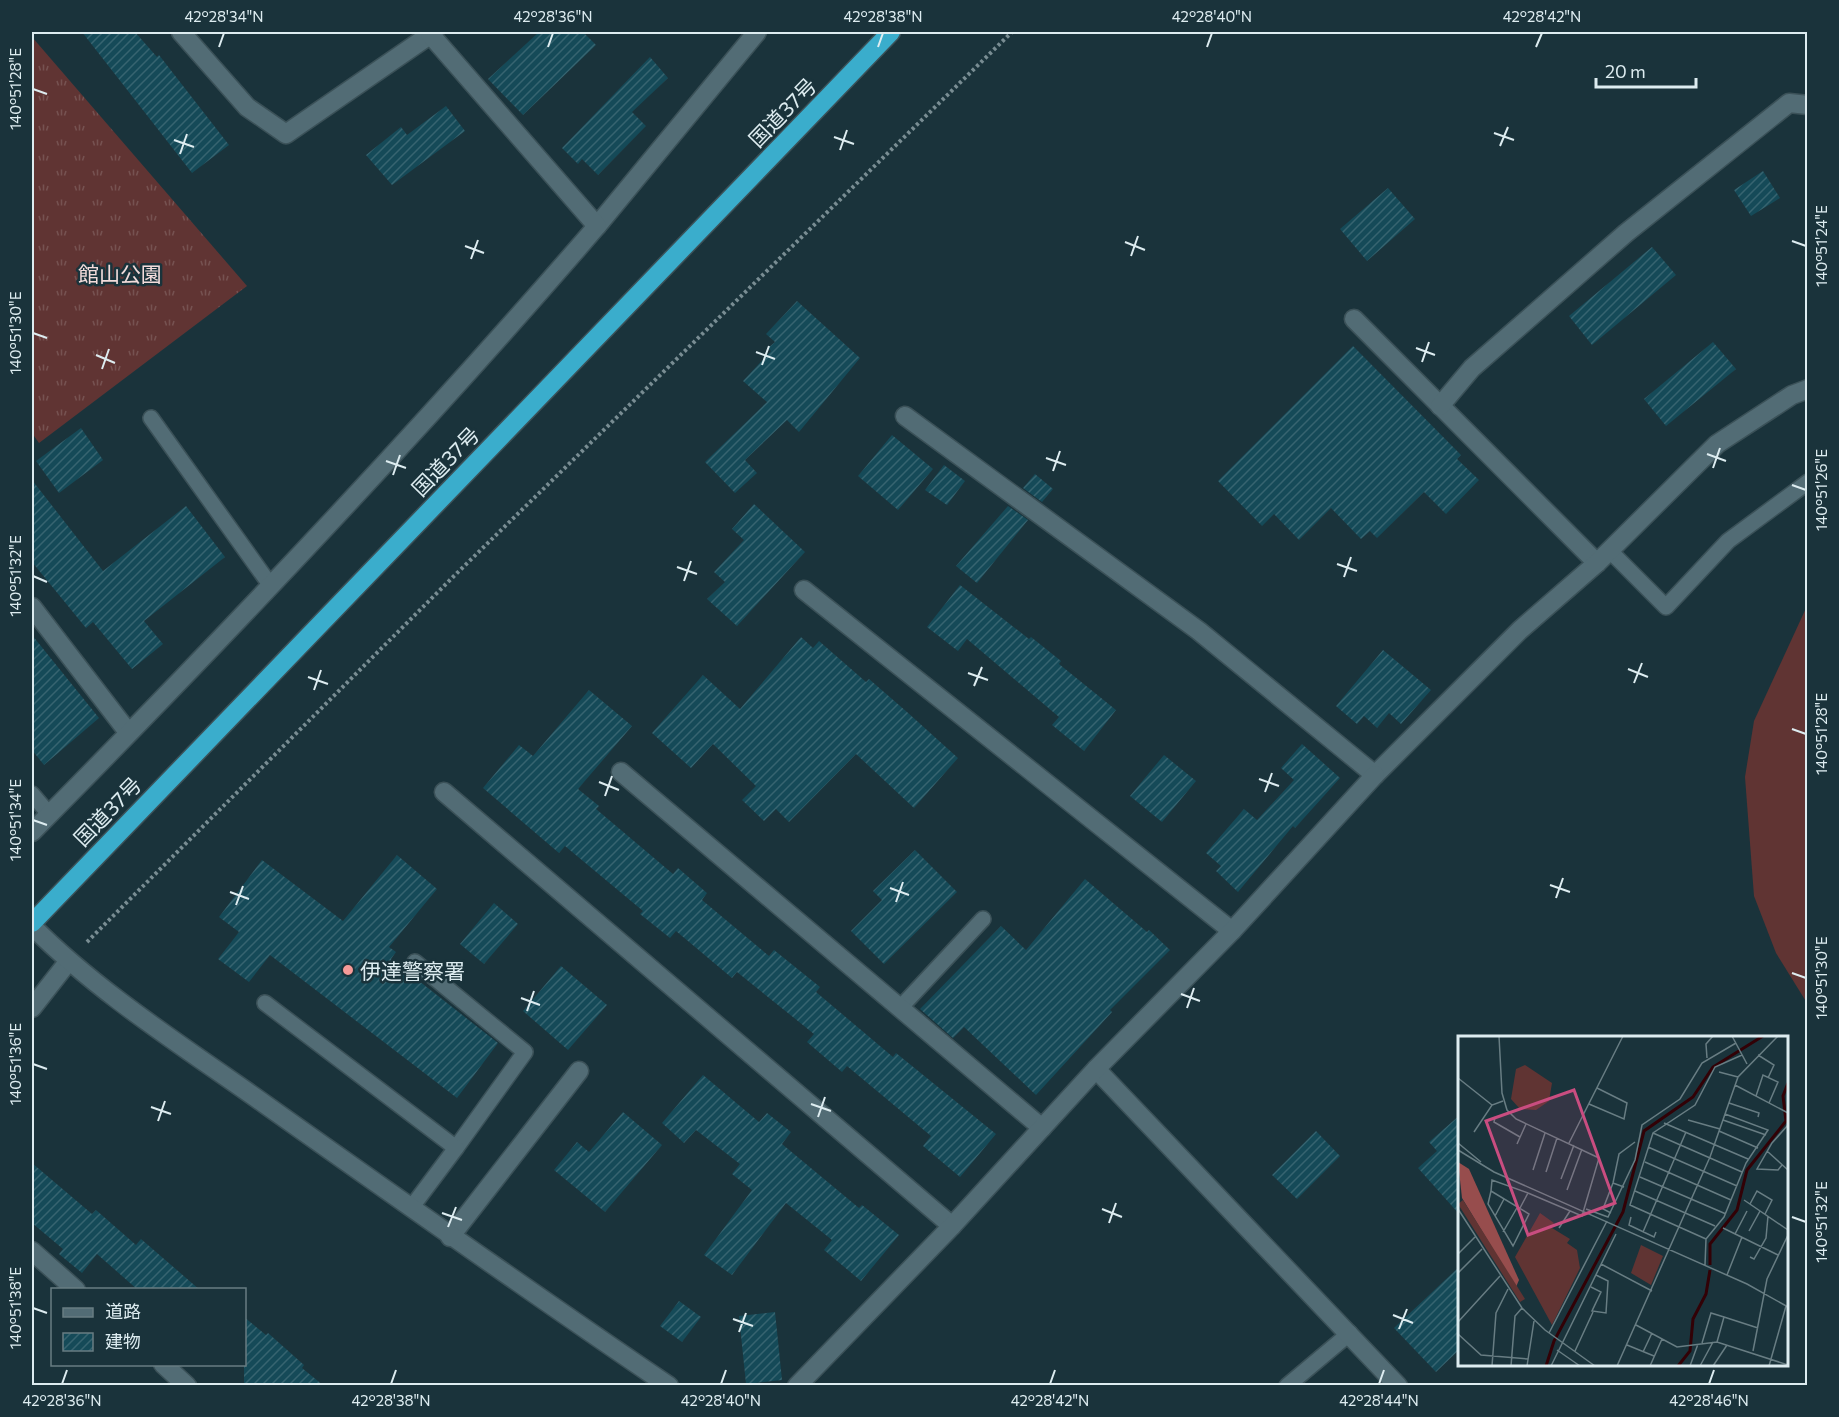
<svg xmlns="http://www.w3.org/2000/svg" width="1839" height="1417" font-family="Commissioner,'Noto Sans JP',sans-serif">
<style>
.grass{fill:url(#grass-tufts)}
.garden{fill:#603433}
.building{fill:url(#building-hatch)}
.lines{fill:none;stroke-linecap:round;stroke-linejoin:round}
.lane-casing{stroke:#3b5158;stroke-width:18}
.street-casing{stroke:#3b5158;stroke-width:21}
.secondary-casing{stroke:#3b5158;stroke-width:21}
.highway-casing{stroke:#3b5158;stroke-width:21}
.path{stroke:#798d93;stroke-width:4;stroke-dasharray:3 3;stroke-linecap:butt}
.lane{stroke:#526c75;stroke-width:15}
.street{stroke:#526c75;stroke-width:18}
.secondary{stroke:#526c75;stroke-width:18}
.highway{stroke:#3aadcc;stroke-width:18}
.ticks{fill:none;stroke:#ddecf0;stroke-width:2}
.poi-dot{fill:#f59b99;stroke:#1a333b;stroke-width:2}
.labels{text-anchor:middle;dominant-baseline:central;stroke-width:5;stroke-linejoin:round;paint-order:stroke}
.street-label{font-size:21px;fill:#ddecf0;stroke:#1a333b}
.park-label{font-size:21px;fill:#f3dcdb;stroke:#1a333b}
.poi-label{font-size:21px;fill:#ddecf0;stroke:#1a333b;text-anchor:start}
.inset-river{fill:none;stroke:#320106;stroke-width:3}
.inset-road{fill:none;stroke:#687d83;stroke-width:1.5}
.view{fill:#c94d80;fill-opacity:0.15;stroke:#c94d80;stroke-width:3}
.inset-edge{fill:none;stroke:#ddecf0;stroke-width:3}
.neatline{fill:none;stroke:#ddecf0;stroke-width:2}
.ticks-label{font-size:15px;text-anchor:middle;fill:#ddecf0}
</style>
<defs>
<pattern id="grass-tufts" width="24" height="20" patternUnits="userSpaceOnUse" patternTransform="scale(1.5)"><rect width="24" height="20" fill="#603433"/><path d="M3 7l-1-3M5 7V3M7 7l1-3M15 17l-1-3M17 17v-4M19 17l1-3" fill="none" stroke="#765251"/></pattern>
<pattern id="building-hatch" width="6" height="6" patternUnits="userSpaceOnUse" patternTransform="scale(1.5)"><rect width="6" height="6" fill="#154a58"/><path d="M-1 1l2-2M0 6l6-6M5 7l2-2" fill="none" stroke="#376470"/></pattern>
</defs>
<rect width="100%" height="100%" fill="#1a333b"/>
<!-- grass -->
<polygon class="grass" points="32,37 247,286 39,443 32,433"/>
<!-- garden -->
<polygon class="garden" points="1807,606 1807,1003 1776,953 1754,896 1745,777 1754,721"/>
<!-- building -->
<g class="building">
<polygon points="82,32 135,32 157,57 159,55 229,145 192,173"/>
<polygon points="539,32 583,32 596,45 523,115 488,79"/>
<polygon points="650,57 668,78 632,112 646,126 598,175 582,159 578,164 562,148"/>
<polygon points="446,106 465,131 392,185 366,155 401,127 407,135"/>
<polygon points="1763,171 1780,198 1751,216 1734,190"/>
<polygon points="1388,188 1415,219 1367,261 1340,229"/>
<polygon points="1652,247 1676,275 1592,345 1569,316"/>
<polygon points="797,301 860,358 799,432 787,420 745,460 757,473 735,493 705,462 767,402 743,381 771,351 768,348 775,342 766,334"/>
<polygon points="1713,342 1736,369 1666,426 1644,399"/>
<polygon points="1353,346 1461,455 1457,459 1479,480 1446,514 1424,492 1377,538 1370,531 1361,539 1331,508 1299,540 1274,514 1262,526 1218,481"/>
<polygon points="81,428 103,460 59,493 36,461"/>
<polygon points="892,435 933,469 898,510 858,476"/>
<polygon points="944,465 965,481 947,505 925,490"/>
<polygon points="1035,474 1053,489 1042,502 1023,488"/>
<polygon points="32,480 103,571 186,506 225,557 144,621 163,644 132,669 93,622 86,628 32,562"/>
<polygon points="754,504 805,552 737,626 707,599 725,582 714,572 744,540 732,529"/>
<polygon points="1008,506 1028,520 977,583 956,566"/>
<polygon points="960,585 1029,639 1031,637 1061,661 1059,664 1116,710 1084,751 1052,725 1059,717 967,639 958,651 927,627"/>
<polygon points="32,635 99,718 44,765 32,750"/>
<polygon points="801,637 813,648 819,641 866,682 869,679 907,712 958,758 914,808 856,754 789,822 776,809 764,821 742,800 756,786 713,744 691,768 652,733 703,675 740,709"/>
<polygon points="1383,650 1431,690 1401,724 1389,713 1377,728 1364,716 1357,724 1336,706"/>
<polygon points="589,690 632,726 578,789 599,806 596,809 673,874 678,868 707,893 702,900 769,956 774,950 820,987 816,992 893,1057 896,1053 996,1134 960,1177 923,1146 931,1136 847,1066 842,1072 807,1042 814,1034 737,972 732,978 676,931 670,938 640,914 643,911 565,846 559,853 483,788 519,745 533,756"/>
<polygon points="1302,744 1340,778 1295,828 1293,826 1238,892 1216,871 1221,866 1206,853 1244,809 1257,820 1294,780 1281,768"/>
<polygon points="1164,755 1196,781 1162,822 1130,796"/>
<polygon points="915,850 957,892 884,964 851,931 882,900 873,891"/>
<polygon points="397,855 437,889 389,947 396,952 391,959 498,1043 457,1098 270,955 249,982 218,959 239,932 219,917 262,860 343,921"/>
<polygon points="1085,879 1147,932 1149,930 1170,950 1110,1010 1112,1012 1036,1095 964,1027 953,1038 920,1009 1001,926 1026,950"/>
<polygon points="494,903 518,924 484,964 460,944"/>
<polygon points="561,966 607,1005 568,1050 523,1011"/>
<polygon points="703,1075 759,1122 767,1113 791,1132 782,1144 859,1208 862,1205 899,1235 861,1281 824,1250 832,1240 786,1203 732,1275 704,1255 752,1190 732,1174 740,1164 696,1130 684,1143 662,1123"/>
<polygon points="623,1112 662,1145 605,1212 554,1170 577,1142 589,1152"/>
<polygon points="1460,1115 1460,1215 1418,1168 1437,1151 1429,1142"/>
<polygon points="1316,1131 1340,1156 1297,1199 1272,1175"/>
<polygon points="32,1163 92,1214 96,1210 136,1245 141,1239 200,1290 138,1290 97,1254 82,1273 59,1254 63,1249 32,1223"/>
<polygon points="1460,1266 1460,1349 1436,1372 1394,1328"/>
<polygon points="679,1301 701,1317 682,1342 660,1326"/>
<polygon points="775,1312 782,1380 746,1384 739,1316"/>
<polygon points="244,1317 266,1335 268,1333 304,1365 302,1368 324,1386 244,1386"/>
</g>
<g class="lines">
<defs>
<g id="lane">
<polyline points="151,418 271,586"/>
<polyline points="1609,550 1666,607 1728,541 1808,482"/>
<polyline points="32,794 49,814"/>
<polyline points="415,962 525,1052 456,1148"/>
<polyline points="265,1003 456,1148 411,1208"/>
<polyline points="900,1008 983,919"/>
<polyline points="1287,1386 1350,1333"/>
</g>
<g id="street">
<polyline points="181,32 247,107 286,134 434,32"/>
<polyline points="597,226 757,32"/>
<polyline points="1354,319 1597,563"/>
<polyline points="1440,406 1472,368 1626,233 1789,103 1808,105"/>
<polyline points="905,416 1199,631 1375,775 1520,630 1597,563 1717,444 1792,395 1808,389"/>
<polyline points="804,590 1232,931"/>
<polyline points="32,607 128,732"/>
<polyline points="621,772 1042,1128"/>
<polyline points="444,792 952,1226"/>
<path d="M32 832C226 636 417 435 597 226L430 34"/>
<polyline points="32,1008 68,962"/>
<polyline points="450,1237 579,1071"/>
<polyline points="32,1251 76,1290"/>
<polyline points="163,1364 187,1386"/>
</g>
<g id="secondary">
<path d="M32 926C101 995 186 1048 266 1105 400 1200 533 1294 669 1386"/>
<polyline points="1096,1069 1398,1386"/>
<polyline points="797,1386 952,1226 1096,1069 1232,931 1375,775"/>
</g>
<polyline id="highway" points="32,923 891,32"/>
</defs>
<!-- lane casing -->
<use href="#lane" class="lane-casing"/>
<!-- street casing -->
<use href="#street" class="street-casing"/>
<!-- secondary casing -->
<use href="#secondary" class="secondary-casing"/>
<!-- highway casing -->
<use href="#highway" class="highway-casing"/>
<!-- path -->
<polyline class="path" points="87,942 453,577 1012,32"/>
<!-- lane -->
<use href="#lane" class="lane"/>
<!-- street -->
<use href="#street" class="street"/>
<!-- secondary -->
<use href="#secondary" class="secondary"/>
<!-- highway -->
<use href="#highway" class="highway"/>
</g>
<!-- ticks -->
<path class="ticks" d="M219 47 224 33M548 47 553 33M878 47 883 33M1207 47 1212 33M1536 47 1542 33M33 89 47 94M1494 133 1514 140M834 137 854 144M174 140 194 147M1500 146 1508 127M840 150 847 130M180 154 187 134M1792 241 1806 246M1125 242 1145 250M465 246 484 253M1131 256 1138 236M471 259 478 240M33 333 47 338M1416 348 1435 355M756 352 775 359M96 355 115 363M1422 362 1429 342M762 365 769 346M102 369 109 349M1707 454 1726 461M1046 458 1066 465M386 461 406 468M1713 468 1720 448M1053 471 1060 451M393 475 400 455M1792 485 1806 490M1337 564 1357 571M677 567 697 574M33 576 47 582M1344 577 1351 557M684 581 691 561M1628 669 1648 677M968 673 988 680M308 677 328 684M1634 683 1642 663M974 686 982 667M314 690 321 670M1792 729 1806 734M1259 779 1279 786M599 782 619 790M1265 792 1272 773M605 796 612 776M33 820 47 825M1550 885 1570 892M890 888 909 895M230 892 249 899M1556 898 1563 878M896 902 903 882M236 905 243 886M1792 973 1806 978M1181 994 1200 1001M521 998 540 1005M1187 1008 1194 988M527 1011 534 991M33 1064 47 1069M811 1104 831 1111M151 1107 171 1114M818 1117 825 1097M158 1121 165 1101M1102 1209 1122 1217M442 1213 462 1220M1792 1217 1806 1222M1109 1223 1116 1203M448 1227 456 1207M33 1308 47 1313M1393 1315 1413 1323M733 1319 753 1326M1399 1329 1407 1309M739 1332 746 1313M62 1384 67 1370M391 1384 396 1370M721 1384 726 1370M1050 1384 1055 1370M1379 1384 1384 1370M1709 1384 1714 1370"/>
<!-- markers -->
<circle class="poi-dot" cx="348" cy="970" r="6"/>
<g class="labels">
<!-- street labels -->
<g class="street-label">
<text transform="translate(782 112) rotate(-46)">国道37号</text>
<text transform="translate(445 461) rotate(-46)">国道37号</text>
<text transform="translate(107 811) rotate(-46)">国道37号</text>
</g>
<!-- park labels -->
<g class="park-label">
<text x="120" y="273">館山公園</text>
</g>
<!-- poi labels -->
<g class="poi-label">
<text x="360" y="970">伊達警察署</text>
</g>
</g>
<!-- overview -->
<g transform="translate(1458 1036)">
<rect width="330" height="330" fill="#1a333b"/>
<path d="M82 177 96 187 94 192 112 203 109 207 119 214 122 232 94 289 57 221Z" fill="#603433"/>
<path d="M0 126 11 133 61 244 58 251 4 162Z" fill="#974d4d"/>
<path d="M5 164 67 263 62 266 0 168Z" fill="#603433"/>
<path d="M67 29 94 47 91 65 78 74 62 73 53 63 58 33ZM183 209 205 220 193 249 173 237Z" fill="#603433"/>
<path class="inset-river" d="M252 229V208L279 174 289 134 328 85 325 60 330 47M88 330 96 305 165 176 186 95 235 61 255 31 305 0M220 330 232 315 235 283 248 258 252 234"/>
<path class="inset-road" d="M41 0 44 57 49 74 58 83 141 122 124 180 70 157 62 172M274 0 289 28M300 19 316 29 310 42M249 22 248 8 255 0M261 36 280 41M0 42 34 69M277 49 330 77M298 60 305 39 320 46 311 67M271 67 301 77 300 81M131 68 166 83 169 67 139 52M37 81 36 86 62 101M230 84 262 93M265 84 308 99M206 87 290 123M261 95 300 112M16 96 34 69 45 65M195 97 284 136M0 107 23 126M111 107 165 0M59 108 68 88M190 111 279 150M0 114 36 136 289 248 330 271M309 115 330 134M187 126 273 164M324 129 320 134 299 133 314 107 330 89M75 134 87 97M88 136 99 102M182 141 268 178M103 143 116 109M155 147 161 118 177 106M109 154 124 113M33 155 71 178 55 210 30 168ZM33 155 34 144 70 157M177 155 257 190M286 164 330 194M292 168 299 155 314 164 307 178M0 173 64 272 87 294 137 330M128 173 150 181 177 124 184 89 222 63 244 27 278 7M153 177 145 173 155 147 166 151M37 180 46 163M173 181 171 189 196 201 198 196M101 192 112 175M265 192 320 219M291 195 302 175M45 196 60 170M185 196 228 96M277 198 289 175M248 203 172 169 195 97 237 69 257 31 284 19M0 218 17 201M292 221 296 223 308 202 310 180M143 228 194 255M247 229 248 203 266 181 288 127 310 94 267 78M0 237 24 213M269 239 284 201M133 251 143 256 134 275 148 277 150 245 138 239M0 286 42 240M178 289 219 311 259 306 330 329M91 297 149 185M0 298 23 319 70 323M259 306 266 281 300 292M244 307 253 277 266 281M169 309 196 320M99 314 122 330M117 315 135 276M295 315 309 243 330 199M185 316 194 297M34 330 38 277 50 253M53 330 57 280 64 272M69 330 76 285M93 330 158 198M159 330 252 121 280 41 320 0M192 330 204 303M232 330 240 308M242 330 255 306M255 330 269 309M311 330 328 270"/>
<path class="view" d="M116 54 157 167 70 199 28 85Z"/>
<rect width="330" height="330" class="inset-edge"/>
</g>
<!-- border -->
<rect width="1839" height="1417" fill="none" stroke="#1a333b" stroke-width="66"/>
<!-- legend -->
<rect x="51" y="1288" width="195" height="78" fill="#1a333b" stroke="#687d83" stroke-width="1.5"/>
<rect x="63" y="1308" width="30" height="9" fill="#526c75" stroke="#687d83" stroke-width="1.5"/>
<text x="105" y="1318" font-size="18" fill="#ddecf0">道路</text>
<rect x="63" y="1333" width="30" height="18" fill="url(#building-hatch)" stroke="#687d83" stroke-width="1.5"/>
<text x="105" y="1348" font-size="18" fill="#ddecf0">建物</text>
<!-- scale -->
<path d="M1596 78v9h100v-9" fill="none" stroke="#ddecf0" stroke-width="3"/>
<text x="1605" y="78" font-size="18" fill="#ddecf0" stroke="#1a333b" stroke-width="4.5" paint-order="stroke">20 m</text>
<rect x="33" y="33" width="1773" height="1351" class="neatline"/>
<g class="ticks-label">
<text x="224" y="22">42°28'34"N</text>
<text x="553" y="22">42°28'36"N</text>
<text x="883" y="22">42°28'38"N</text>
<text x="1212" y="22">42°28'40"N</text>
<text x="1542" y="22">42°28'42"N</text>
<text transform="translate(16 89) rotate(-90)" y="5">140°51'28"E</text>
<text transform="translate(1822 246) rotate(-90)" y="5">140°51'24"E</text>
<text transform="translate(16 333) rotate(-90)" y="5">140°51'30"E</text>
<text transform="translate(1822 490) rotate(-90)" y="5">140°51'26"E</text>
<text transform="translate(16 576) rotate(-90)" y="5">140°51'32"E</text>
<text transform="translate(1822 734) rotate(-90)" y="5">140°51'28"E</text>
<text transform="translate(16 820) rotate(-90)" y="5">140°51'34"E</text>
<text transform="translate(1822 978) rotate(-90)" y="5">140°51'30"E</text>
<text transform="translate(16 1064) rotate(-90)" y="5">140°51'36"E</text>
<text transform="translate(1822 1222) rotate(-90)" y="5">140°51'32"E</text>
<text transform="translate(16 1308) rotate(-90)" y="5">140°51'38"E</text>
<text x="62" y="1406">42°28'36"N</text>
<text x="391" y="1406">42°28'38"N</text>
<text x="721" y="1406">42°28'40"N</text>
<text x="1050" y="1406">42°28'42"N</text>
<text x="1379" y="1406">42°28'44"N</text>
<text x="1709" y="1406">42°28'46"N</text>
</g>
</svg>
